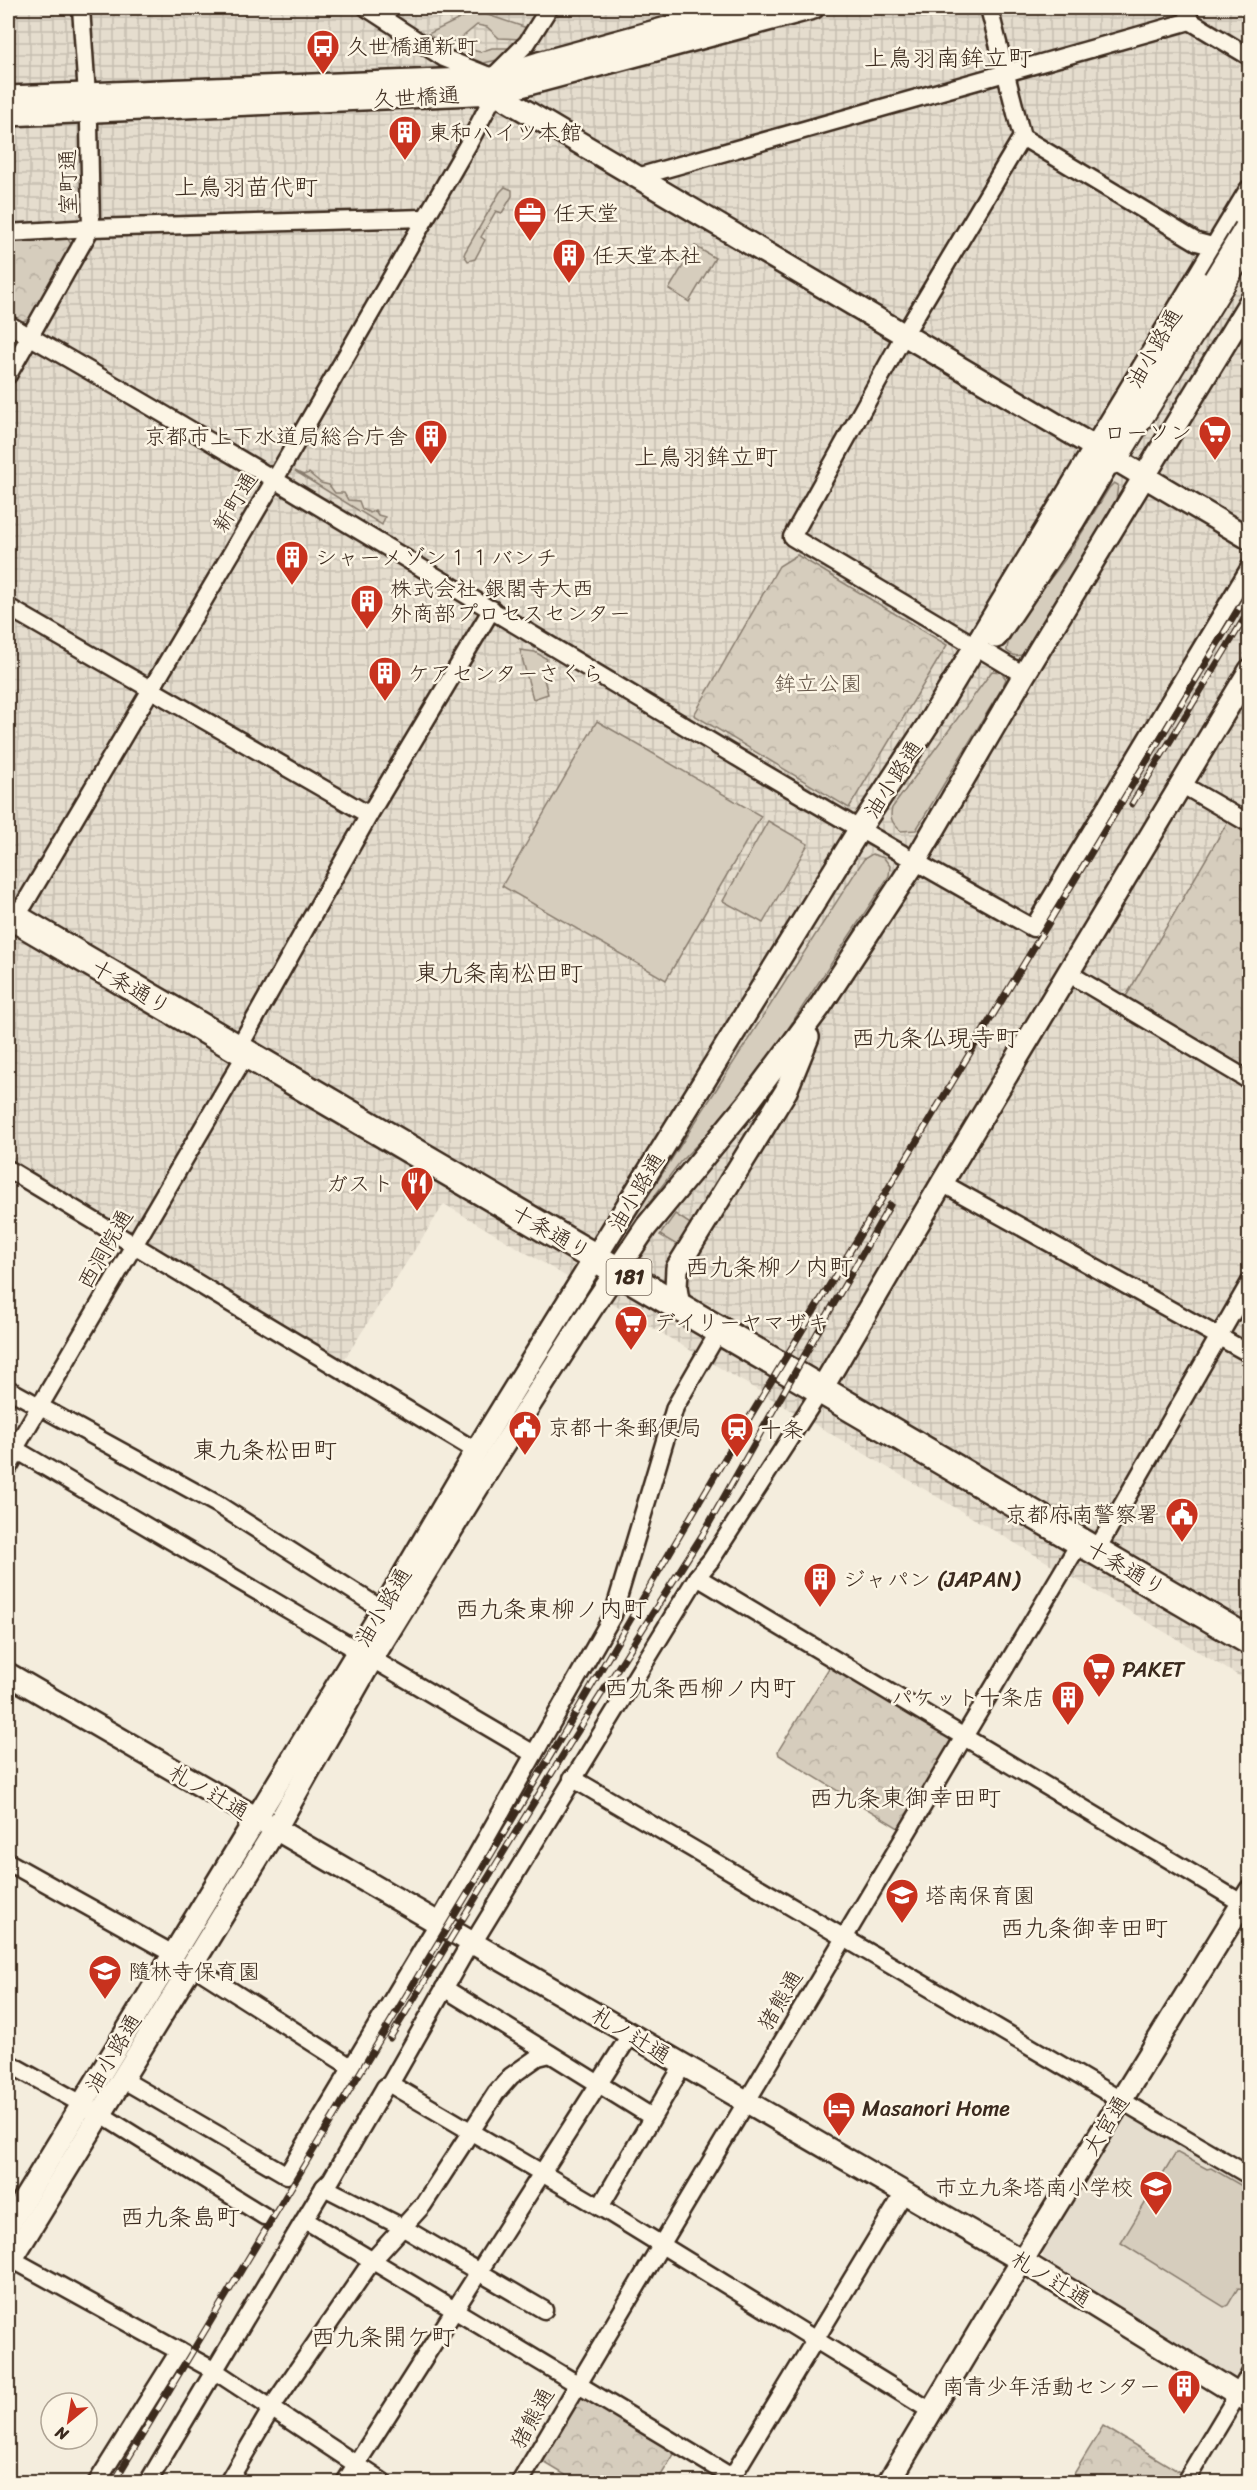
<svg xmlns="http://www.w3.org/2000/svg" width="1257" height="2490" font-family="Sriracha,'Klee One',sans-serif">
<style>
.built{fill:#e5ddce}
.industrial{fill:url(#industrial-grid)}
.green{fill:#d6cdbd;stroke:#887c6e;stroke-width:1.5}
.park{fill:url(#park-crowns);stroke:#887c6e;stroke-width:1.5}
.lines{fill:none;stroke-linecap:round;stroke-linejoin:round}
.minor-casing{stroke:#3b2a1e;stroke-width:21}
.tertiary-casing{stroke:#3b2a1e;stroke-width:26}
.primary-casing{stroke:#3b2a1e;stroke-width:32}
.motorway-casing{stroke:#3b2a1e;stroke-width:36}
.minor{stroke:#fcf5e5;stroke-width:16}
.tertiary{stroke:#fcf5e5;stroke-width:21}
.primary{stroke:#fcf5e5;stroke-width:27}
.motorway{stroke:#fcf5e5;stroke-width:32}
.rail-casing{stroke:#3b2a1e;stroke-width:7}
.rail{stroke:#fcf5e5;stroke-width:4.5;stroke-dasharray:14;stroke-linecap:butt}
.motorway-bridge-casing{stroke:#3b2a1e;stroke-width:36;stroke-linecap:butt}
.motorway-bridge{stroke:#fcf5e5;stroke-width:32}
.labels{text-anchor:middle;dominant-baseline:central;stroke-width:5;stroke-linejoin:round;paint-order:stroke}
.shield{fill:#fcf5e5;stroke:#75675a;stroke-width:1.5}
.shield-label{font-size:21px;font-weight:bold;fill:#3b2a1e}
.poi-label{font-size:22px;fill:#3b2a1e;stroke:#fcf5e5;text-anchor:start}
.street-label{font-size:22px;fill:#3b2a1e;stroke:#fcf5e5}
.park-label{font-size:22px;fill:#625346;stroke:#fcf5e5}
.neighbourhood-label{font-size:24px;fill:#3b2a1e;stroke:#fcf5e5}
</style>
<defs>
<pattern id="industrial-grid" width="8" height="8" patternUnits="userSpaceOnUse" patternTransform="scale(1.5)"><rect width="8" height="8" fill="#e5ddce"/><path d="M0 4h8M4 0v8" fill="none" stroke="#c5beb0"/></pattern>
<pattern id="park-crowns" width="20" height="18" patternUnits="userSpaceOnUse" patternTransform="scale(1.5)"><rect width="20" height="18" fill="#d6cdbd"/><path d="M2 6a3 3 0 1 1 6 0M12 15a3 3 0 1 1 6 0" fill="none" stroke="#b9b0a2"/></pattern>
</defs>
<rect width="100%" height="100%" fill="#f4eddd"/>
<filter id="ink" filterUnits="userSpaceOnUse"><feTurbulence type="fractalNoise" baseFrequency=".0167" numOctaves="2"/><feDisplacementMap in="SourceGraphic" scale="12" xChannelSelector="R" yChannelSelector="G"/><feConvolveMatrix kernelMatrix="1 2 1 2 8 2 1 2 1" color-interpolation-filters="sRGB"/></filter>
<g filter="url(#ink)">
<!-- built -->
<polygon class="built" points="1132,2116 1249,2183 1249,2365 1243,2376 1231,2377 1044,2260 1042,2249 1122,2119"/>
<!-- industrial -->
<polygon class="industrial" points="8,8 1249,8 1249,1682 444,1204 342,1363 8,1163"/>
<!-- green -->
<g class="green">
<polygon points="476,11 527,28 520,39 499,38 487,27 477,25 460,39 443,44 428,34"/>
<polygon points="463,48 480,52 492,48 515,48 506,58 475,65 453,51"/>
<polygon points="505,187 512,190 512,196 502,213 496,211 481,237 485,240 475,259 468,261 464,255 465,252 500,192"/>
<polygon points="695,246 715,258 689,302 669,289"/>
<polygon points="295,471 303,475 309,473 321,483 329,485 335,493 344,493 348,500 359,501 362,509 370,513 375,510 378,515 385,517 382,525"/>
<path d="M1114 483 1118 485 1116 500 1024 654C1017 657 1013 656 1007 651 1005 632 1053 577 1065 559 1081 536 1094 512 1109 488Z"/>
<polygon points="520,650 535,652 547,659 542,672 548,694 533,699"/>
<path d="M992 671 1001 672 1006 679 1002 688 916 830 901 831C893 824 889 819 892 808Z"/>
<polygon points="597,721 761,816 666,980 502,886"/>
<polygon points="768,821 808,844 763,923 723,901"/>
<polygon points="872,854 884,858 890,866 889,876 768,1059 722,1119 680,1162 632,1226 630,1224 864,859"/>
<polygon points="675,1214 695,1227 682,1248 660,1235"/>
<polygon points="1176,2152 1207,2169 1211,2168 1249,2190 1249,2284 1246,2289 1238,2288 1228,2305 1224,2307 1121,2243"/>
</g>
<!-- park -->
<g class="park">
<polygon points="66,236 71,244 30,319 19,322 8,315 8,239"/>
<polygon points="797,555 947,645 849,808 694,715 779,566"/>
<polygon points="1228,821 1249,834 1249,1072 1125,998"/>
<polygon points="832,1663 952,1733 954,1742 900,1829 779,1755 778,1751"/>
<polygon points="586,2397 676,2451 657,2482 577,2482 540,2460 576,2398"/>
<polygon points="1103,2426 1186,2476 1182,2482 1069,2482"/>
</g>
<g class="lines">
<defs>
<g id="minor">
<polyline points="367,8 444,58 489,76"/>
<polyline points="989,8 1022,137 904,335 792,537 1024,675"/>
<polyline points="1187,8 1190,21 1250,57"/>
<polyline points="1022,137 1197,242 1216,247 1250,266"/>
<polyline points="637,177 1190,21"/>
<polyline points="8,233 91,228 424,218"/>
<path d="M8 324C352 520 687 735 1033 928L1250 567"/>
<polyline points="8,375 91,228 89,124 81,8"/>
<polyline points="8,607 369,815"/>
<polyline points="1181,784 1250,824"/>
<polyline points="10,925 25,903 274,481 470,141 495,93 492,78 527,43 549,8"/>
<polyline points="1068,973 1250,1081"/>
<polyline points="238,1049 369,815 492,609"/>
<polyline points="8,1169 476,1451"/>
<polyline points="942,1183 1250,1354"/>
<polyline points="8,1389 217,1504 383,1610"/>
<polyline points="8,1445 534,1754"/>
<polyline points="8,1468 17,1452 17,1445 246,1054"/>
<polyline points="1096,1551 1250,1282"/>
<polyline points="697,1577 1250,1908"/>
<polyline points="572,1778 1250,2176"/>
<polyline points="8,1862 173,1954"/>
<polyline points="191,1965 351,2067"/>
<polyline points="444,1988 652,2117"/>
<polyline points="8,2063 100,2114 264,2216"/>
<polyline points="122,2079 287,2175 437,1925 613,1615 675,1407 719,1331"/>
<polyline points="390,2084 605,2210 931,2411"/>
<polyline points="324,2187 402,2227 544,2310"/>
<polyline points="600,2207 683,2065"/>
<polyline points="305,2220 740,2482"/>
<polyline points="8,2257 215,2371 383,2482"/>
<polyline points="97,2482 179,2351"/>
<polyline points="148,2482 324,2187 331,2180 385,2087 390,2084 465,1952 473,1943 697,1577 711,1560 821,1390"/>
<polyline points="228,2482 276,2401 372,2261 423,2205 496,2093 511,2076 538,2057 550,2054"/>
<polyline points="345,2482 630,2035"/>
<polyline points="520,2482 1080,1542"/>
<polyline points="729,2482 904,2193"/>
<polyline points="1185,2482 1250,2374"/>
</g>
<g id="tertiary">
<polyline points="495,93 1250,539"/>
<polyline points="8,97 492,78 539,63 740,8"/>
<polyline points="8,115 495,93 813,8"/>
<polyline points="996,637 1073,522 1111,458"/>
<polyline points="679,1307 676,1288 677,1268 786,1091 808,1037"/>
<polyline points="821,1390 942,1183 1250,670"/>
<polyline points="8,1674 1022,2261 1250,2402"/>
<polyline points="8,2226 383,1610 476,1451 859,830 927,726 1250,191"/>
<polyline points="8,2265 275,1830 372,1659 495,1459 591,1309 646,1227 748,1103 819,1008 915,862 1024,675 1250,302"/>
<polyline points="889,2482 998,2300 1250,1891"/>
</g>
<polyline id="primary" points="8,914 1250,1641"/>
<polyline id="motorway" points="1111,458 1219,282"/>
</defs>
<!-- minor casing -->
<use href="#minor" class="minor-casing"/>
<!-- tertiary casing -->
<use href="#tertiary" class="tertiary-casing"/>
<!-- primary casing -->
<use href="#primary" class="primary-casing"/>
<!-- motorway casing -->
<use href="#motorway" class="motorway-casing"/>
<!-- minor -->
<use href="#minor" class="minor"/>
<!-- tertiary -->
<use href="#tertiary" class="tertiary"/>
<!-- primary -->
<use href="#primary" class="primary"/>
<!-- motorway -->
<use href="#motorway" class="motorway"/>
<defs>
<g id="rail">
<polyline points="1132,804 1250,609"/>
<polyline points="390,2038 569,1745 703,1534 890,1205"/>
<polyline points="114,2482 561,1738 728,1453 1250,590"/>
</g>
</defs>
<!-- rail casing -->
<use href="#rail" class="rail-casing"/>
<!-- rail -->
<use href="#rail" class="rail"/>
<defs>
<polyline id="motorway-bridge" points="1219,282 1250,231"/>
</defs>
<!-- motorway-bridge casing -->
<use href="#motorway-bridge" class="motorway-bridge-casing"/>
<!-- motorway-bridge -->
<use href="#motorway-bridge" class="motorway-bridge"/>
</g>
</g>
<!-- icons -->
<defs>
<symbol id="bus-pin" viewBox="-11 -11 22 30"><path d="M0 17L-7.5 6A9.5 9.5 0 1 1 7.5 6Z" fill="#c8321e" stroke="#fcf5e5"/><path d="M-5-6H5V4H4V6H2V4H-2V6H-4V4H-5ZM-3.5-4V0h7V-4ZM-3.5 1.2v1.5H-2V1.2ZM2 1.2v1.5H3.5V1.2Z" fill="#fff"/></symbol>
<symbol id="building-pin" viewBox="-11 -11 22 30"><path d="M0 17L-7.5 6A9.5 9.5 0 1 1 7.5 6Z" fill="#c8321e" stroke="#fcf5e5"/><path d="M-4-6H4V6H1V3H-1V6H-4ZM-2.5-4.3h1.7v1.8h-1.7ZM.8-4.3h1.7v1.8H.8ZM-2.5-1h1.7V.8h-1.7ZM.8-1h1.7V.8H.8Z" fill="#fff"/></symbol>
<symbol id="office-pin" viewBox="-11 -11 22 30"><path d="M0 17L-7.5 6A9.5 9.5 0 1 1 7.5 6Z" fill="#c8321e" stroke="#fcf5e5"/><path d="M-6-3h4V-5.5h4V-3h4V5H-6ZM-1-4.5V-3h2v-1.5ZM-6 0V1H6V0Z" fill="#fff"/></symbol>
<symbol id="supermarket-pin" viewBox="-11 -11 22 30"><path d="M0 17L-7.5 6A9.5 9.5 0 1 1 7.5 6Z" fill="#c8321e" stroke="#fcf5e5"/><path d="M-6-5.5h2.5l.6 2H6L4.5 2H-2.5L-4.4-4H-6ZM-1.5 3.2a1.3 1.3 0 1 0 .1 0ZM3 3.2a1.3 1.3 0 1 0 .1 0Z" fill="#fff"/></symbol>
<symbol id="restaurant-pin" viewBox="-11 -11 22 30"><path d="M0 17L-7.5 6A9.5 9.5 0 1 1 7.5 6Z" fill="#c8321e" stroke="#fcf5e5"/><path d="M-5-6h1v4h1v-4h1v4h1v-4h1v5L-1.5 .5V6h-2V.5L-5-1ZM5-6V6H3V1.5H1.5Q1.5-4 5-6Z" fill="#fff"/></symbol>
<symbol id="civic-pin" viewBox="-11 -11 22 30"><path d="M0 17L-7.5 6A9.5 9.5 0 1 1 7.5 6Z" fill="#c8321e" stroke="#fcf5e5"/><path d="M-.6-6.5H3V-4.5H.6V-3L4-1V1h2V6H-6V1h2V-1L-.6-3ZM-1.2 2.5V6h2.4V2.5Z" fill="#fff"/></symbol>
<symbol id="station-pin" viewBox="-11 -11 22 30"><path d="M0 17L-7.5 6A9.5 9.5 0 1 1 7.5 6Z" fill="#c8321e" stroke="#fcf5e5"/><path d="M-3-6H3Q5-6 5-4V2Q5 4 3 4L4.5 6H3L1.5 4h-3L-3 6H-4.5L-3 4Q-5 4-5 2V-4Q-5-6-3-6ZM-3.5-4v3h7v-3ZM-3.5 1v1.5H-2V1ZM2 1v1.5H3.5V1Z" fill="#fff"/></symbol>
<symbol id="school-pin" viewBox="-11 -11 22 30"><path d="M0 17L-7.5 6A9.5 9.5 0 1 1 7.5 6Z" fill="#c8321e" stroke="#fcf5e5"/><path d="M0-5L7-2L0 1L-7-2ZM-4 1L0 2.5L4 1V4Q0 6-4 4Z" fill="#fff"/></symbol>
<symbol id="hotel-pin" viewBox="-11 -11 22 30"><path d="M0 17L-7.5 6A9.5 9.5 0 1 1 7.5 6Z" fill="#c8321e" stroke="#fcf5e5"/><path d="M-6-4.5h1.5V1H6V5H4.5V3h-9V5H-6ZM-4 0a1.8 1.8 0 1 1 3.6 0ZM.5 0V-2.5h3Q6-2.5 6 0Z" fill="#fff"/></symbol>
</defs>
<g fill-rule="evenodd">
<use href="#bus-pin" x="304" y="27" width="38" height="52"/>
<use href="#building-pin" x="386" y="113" width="38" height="52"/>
<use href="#office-pin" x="511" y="194" width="38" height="52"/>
<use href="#building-pin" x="550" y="236" width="38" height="52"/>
<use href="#supermarket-pin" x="1196" y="413" width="38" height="52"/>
<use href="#building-pin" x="412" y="417" width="38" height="52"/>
<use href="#building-pin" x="273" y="538" width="38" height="52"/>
<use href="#building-pin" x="348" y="582" width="38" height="52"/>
<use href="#building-pin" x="366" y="654" width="38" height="52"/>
<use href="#restaurant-pin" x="398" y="1164" width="38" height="52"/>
<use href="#supermarket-pin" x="612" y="1303" width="38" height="52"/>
<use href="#civic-pin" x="506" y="1408" width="38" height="52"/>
<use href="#station-pin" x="718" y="1410" width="38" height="52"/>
<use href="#civic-pin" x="1163" y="1495" width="38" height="52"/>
<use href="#building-pin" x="801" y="1560" width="38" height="52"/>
<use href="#supermarket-pin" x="1080" y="1650" width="38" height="52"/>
<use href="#building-pin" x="1049" y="1678" width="38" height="52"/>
<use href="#school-pin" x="883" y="1876" width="38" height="52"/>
<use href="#school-pin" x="86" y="1952" width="38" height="52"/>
<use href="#hotel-pin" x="820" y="2089" width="38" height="52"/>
<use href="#school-pin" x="1137" y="2168" width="38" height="52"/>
<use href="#building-pin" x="1165" y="2367" width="38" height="52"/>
</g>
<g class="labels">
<!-- shield labels -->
<rect class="shield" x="606.5" y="1259" width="45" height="36" rx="4.5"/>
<g class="shield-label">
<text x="629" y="1277">181</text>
</g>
<!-- poi labels -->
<g class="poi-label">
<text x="346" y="46">久世橋通新町</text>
<text x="428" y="132">東和ハイツ本館</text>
<text x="553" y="213">任天堂</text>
<text x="592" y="255">任天堂本社</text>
<text x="1192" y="432" text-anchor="end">ローソン</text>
<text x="408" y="436" text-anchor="end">京都市上下水道局総合庁舎</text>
<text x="315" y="557">シャーメゾン１１バンチ</text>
<text x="390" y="588">株式会社 銀閣寺大西<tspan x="390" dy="25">外商部プロセスセンター</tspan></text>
<text x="408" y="673">ケアセンターさくら</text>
<text x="394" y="1183" text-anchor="end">ガスト</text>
<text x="654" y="1322">デイリーヤマザキ</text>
<text x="548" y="1427">京都十条郵便局</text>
<text x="760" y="1429">十条</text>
<text x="1159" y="1514" text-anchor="end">京都府南警察署</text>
<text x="843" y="1579">ジャパン (JAPAN)</text>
<text x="1122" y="1669">PAKET</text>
<text x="1045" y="1697" text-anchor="end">パケット十条店</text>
<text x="925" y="1895">塔南保育園</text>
<text x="128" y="1971">隨林寺保育園</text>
<text x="862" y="2108">Masanori Home</text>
<text x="1133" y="2187" text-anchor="end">市立九条塔南小学校</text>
<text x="1161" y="2386" text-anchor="end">南青少年活動センター</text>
</g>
<!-- street labels -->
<g class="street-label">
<text transform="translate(416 97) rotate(-3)">久世橋通</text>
<text transform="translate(68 182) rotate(-91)">室町通</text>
<text transform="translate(1154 348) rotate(-60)">油小路通</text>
<text transform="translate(235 502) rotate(-59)">新町通</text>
<text transform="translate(893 779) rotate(-57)">油小路通</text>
<text transform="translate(131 987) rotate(30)">十条通り</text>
<text transform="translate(636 1192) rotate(-59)">油小路通</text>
<text transform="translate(551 1232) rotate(30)">十条通り</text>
<text transform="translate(105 1249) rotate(-60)">西洞院通</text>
<text transform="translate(1126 1568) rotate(30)">十条通り</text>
<text transform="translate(383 1607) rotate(-59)">油小路通</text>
<text transform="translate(209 1792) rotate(30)">札ノ辻通</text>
<text transform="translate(780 2000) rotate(-59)">猪熊通</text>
<text transform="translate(631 2035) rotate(31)">札ノ辻通</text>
<text transform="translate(113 2053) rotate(-59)">油小路通</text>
<text transform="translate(1106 2125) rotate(-58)">大宮通</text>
<text transform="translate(1051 2279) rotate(31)">札ノ辻通</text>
<text transform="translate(532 2418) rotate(-61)">猪熊通</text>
</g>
<!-- park labels -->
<g class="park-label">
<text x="818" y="683">鉾立公園</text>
</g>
<!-- neighbourhood labels -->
<g class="neighbourhood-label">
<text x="948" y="58">上鳥羽南鉾立町</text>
<text x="246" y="187">上鳥羽苗代町</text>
<text x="706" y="457">上鳥羽鉾立町</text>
<text x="499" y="973">東九条南松田町</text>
<text x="935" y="1038">西九条仏現寺町</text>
<text x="769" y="1267">西九条柳ノ内町</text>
<text x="265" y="1450">東九条松田町</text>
<text x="551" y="1609">西九条東柳ノ内町</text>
<text x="700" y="1688">西九条西柳ノ内町</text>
<text x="905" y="1798">西九条東御幸田町</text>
<text x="1084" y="1928">西九条御幸田町</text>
<text x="180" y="2217">西九条島町</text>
<text x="383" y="2337">西九条開ケ町</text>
</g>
</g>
<!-- margin -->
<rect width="1257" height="2490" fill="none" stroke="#fcf5e5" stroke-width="30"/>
<rect x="15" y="15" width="1227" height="2460" fill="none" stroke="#3b2a1e" stroke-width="2" filter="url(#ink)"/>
<!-- north arrow -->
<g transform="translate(69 2421) rotate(210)"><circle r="28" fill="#fcf5e5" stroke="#afa495" stroke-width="1.5"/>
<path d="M0-4.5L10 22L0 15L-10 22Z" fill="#c8321e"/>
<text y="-9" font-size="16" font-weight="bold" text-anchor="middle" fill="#3b2a1e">N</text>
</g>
</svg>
